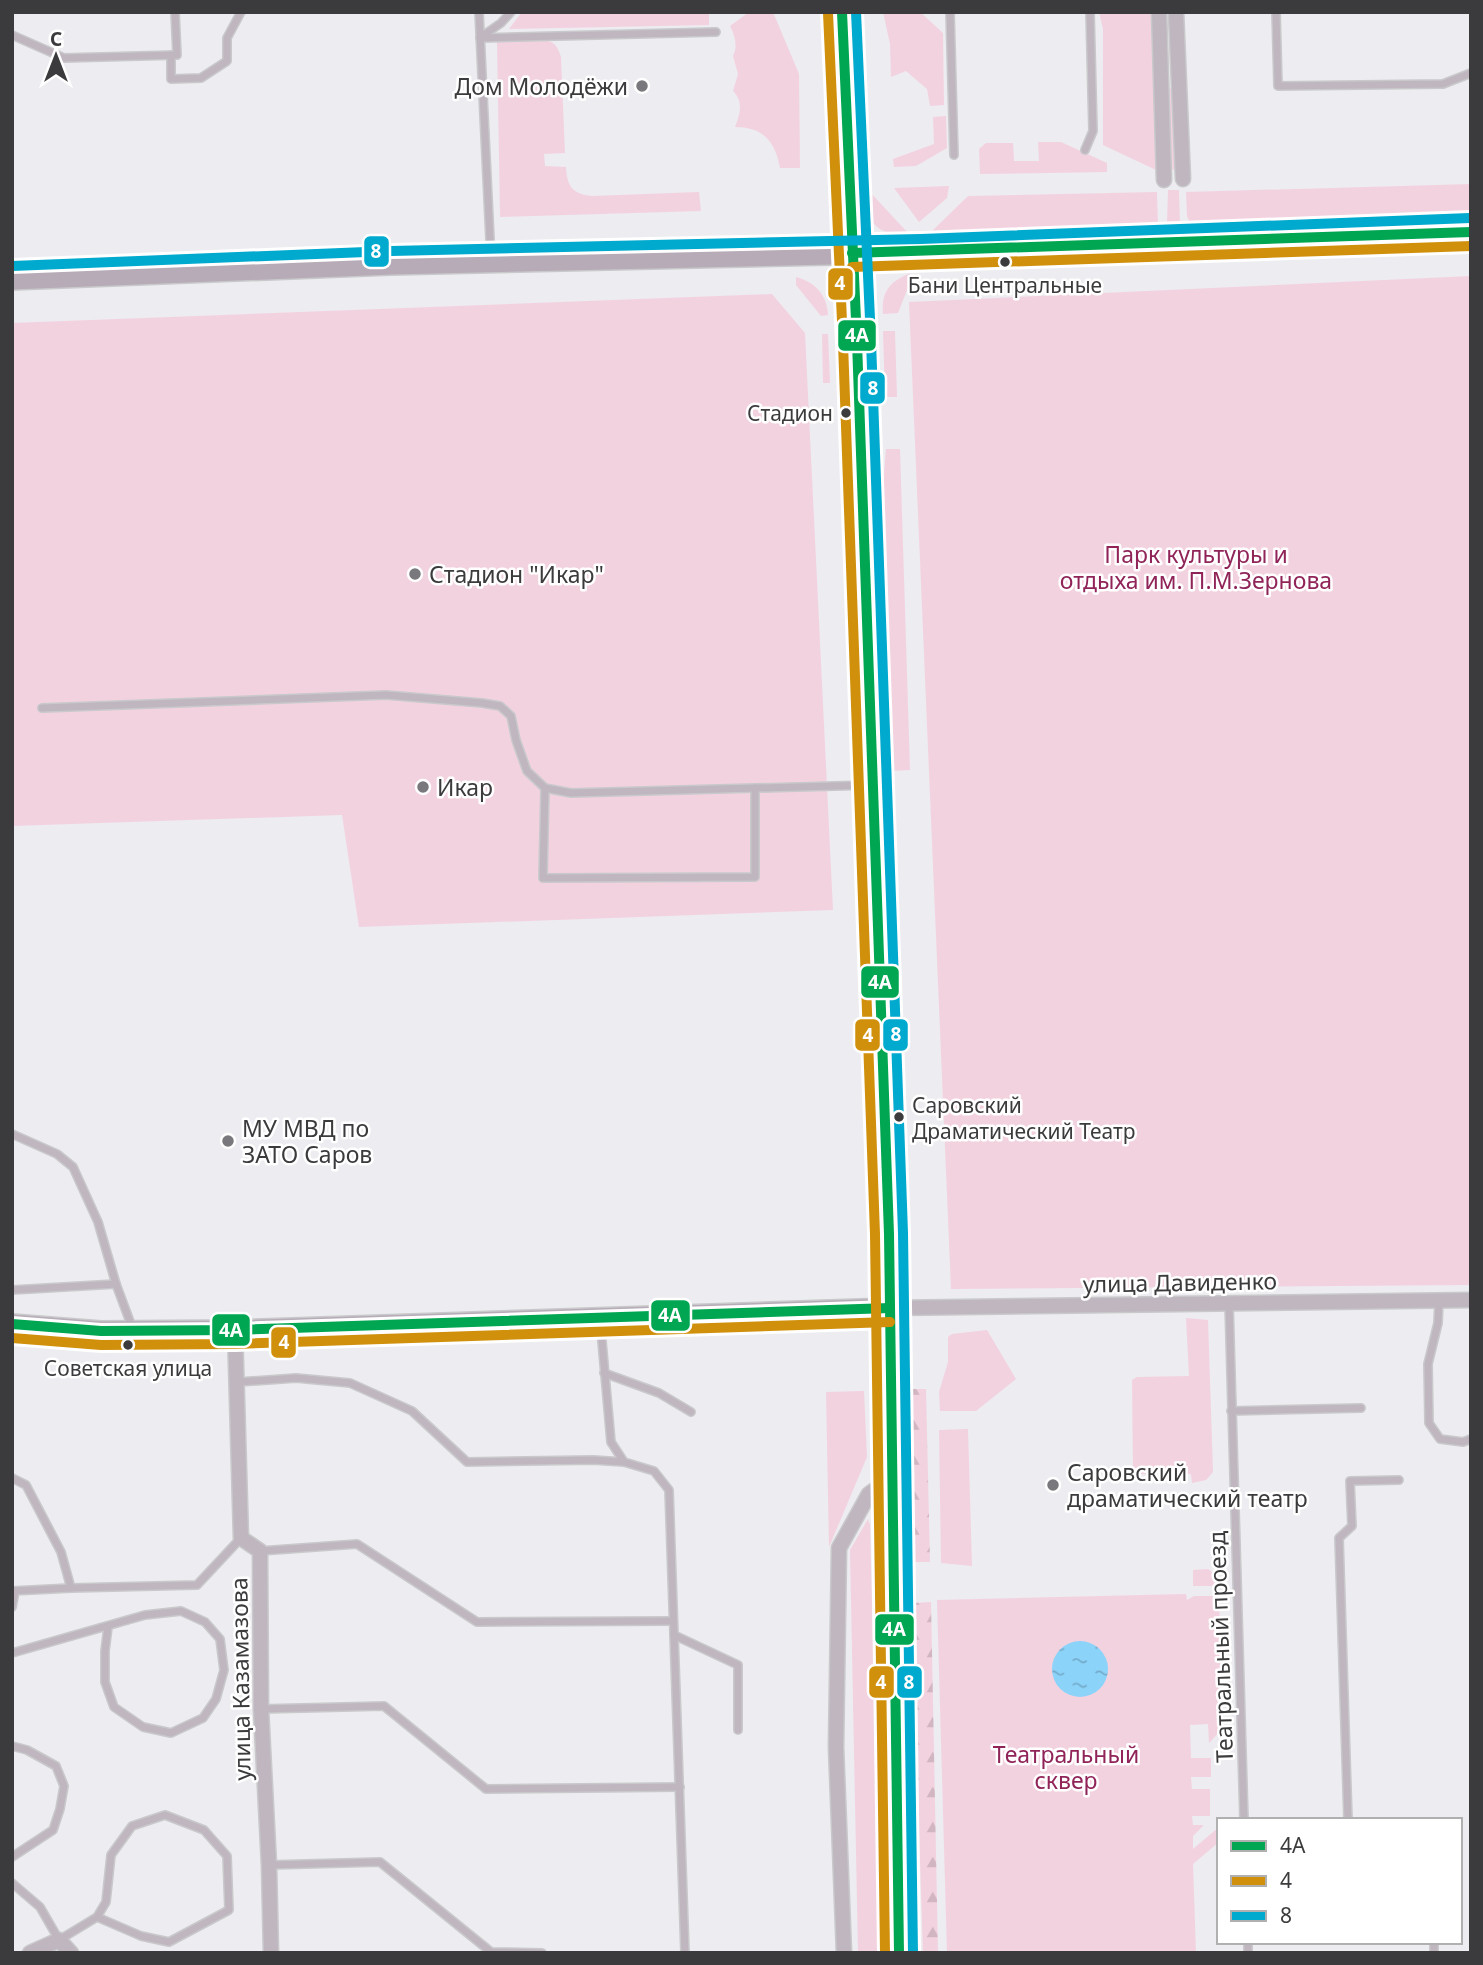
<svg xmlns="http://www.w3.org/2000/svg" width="1483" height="1965" font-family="'Noto Sans',sans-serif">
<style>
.green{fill:#f3d2e0}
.forest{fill:url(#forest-firs)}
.water{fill:url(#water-ripples)}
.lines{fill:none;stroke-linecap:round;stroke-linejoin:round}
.lane-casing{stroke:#c9c9cb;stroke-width:10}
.street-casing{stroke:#c9c9cb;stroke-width:17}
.secondary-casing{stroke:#c9c9cb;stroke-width:22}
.lane{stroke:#bfb6c0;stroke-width:7}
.street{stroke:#bfb6c0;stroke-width:14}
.secondary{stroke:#b6abb7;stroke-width:19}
.bus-1-casing{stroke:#fff;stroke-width:16}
.bus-2-casing{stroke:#fff;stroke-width:16}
.bus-3-casing{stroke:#fff;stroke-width:16}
.bus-1{stroke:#00a651;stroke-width:10}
.bus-2{stroke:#d1900c;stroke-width:10}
.bus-3{stroke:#00a9ce;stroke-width:10}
.poi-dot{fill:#79787c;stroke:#fff;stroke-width:2.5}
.bus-dot{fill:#3b3a3d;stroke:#fff;stroke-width:2.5}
.labels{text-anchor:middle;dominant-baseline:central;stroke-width:5;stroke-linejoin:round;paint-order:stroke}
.bus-label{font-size:21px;fill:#3b3a3d;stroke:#fff}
.poi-label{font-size:23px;fill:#3b3a3d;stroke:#fff;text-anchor:start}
.park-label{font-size:23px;fill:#902459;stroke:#fff}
.street-label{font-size:23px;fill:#3b3a3d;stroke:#fff}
.line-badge{stroke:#fff;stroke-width:2.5}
.badge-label{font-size:19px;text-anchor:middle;font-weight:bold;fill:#fff}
</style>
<defs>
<pattern id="forest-firs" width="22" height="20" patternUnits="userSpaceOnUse" patternTransform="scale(1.75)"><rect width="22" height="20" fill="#f3d2e0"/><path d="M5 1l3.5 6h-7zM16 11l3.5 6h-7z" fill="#d1b5c1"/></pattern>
<pattern id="water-ripples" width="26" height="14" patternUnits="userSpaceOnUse" patternTransform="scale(1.75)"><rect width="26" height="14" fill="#8cd3f9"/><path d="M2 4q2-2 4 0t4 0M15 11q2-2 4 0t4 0" fill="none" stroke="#74accb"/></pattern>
</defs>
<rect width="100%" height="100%" fill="#edecf0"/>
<!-- green -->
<g class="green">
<polygon points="522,12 709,12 709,25 509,29"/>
<path d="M749 12H773L799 74 800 168H780C775 141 763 127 735 127 740 114 744 102 733 91L738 74 733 56C738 46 735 36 730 26Z"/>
<polygon points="883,12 920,12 943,33 944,105 930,106 927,89 906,71 891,77 890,44"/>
<polygon points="1099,12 1152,12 1156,170 1103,145 1103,29"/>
<path d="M497 41C511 41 540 37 551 42 557 45 559 51 561 57L565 153 544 154 545 166 566 167C567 186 572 194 592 196L699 192 701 211 500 217Z"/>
<polygon points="1176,88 1180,169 1166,170 1164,89"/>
<polygon points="946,116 947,148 916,166 894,167 893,159 934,144 933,117"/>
<polygon points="1038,142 1061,142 1107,163 1107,172 980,174 979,149 986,143 1013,143 1014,161 1039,161"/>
<polygon points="1471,184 1471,215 1191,226 1187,216 1186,192"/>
<polygon points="949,186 947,198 919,222 894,188"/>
<path d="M868 190 908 233C874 236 867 222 868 190Z"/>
<polygon points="1168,190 1179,190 1180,224 1167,224"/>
<polygon points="1157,192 1158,227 930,233 968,196"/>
<path d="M910 273 911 280 898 313 883 314C881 291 890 282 910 273Z"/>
<polygon points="1471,276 1471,1285 951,1289 909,302"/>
<path d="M796 277C815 282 827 295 828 315L821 316 796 285Z"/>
<polygon points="772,294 805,333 833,910 359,927 342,815 12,826 12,323"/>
<polygon points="883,331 895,331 897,397 885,397"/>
<polygon points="822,334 828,334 830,383 823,383"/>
<polygon points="886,449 900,449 910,770 891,771 881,510"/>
<polygon points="1186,1318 1208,1320 1213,1472 1206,1480 1192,1483 1191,1474 1133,1474 1132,1380 1137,1377 1189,1376"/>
<polygon points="987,1330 1016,1379 976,1411 940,1411 939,1392 948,1362 948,1337 952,1334"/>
<polygon points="864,1391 867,1457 829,1547 826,1392"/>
<polygon points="968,1429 972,1566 941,1563 939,1430"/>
<polygon points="868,1519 870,1525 881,1953 858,1953 850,1550"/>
<polygon points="1208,1569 1219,1577 1220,1586 1193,1586 1193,1570"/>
<polygon points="1186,1594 1187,1600 1194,1596 1219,1596 1223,1728 1209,1743 1208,1724 1190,1725 1191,1758 1211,1758 1211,1777 1191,1777 1192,1789 1210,1789 1210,1816 1192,1816 1193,1825 1204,1825 1193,1836 1193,1849 1219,1827 1219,1842 1193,1864 1196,1953 947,1953 937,1600"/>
</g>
<!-- forest -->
<g class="forest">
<polygon points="911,1389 926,1389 930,1562 913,1562"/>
<polygon points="931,1602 938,1953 923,1953 912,1612 914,1603"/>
</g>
<!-- water -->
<circle class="water" cx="1080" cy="1669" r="28"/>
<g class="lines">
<defs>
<g id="lane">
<polyline points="479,12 491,260"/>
<polyline points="950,12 954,155"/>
<polyline points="1276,12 1278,86 1443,84 1471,73"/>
<polyline points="12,35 64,58 177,55 175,12"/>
<polyline points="481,37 501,23 511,12"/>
<polyline points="480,38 716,32"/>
<polyline points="171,55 171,79 201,78 227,61 227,38 241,12"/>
<polyline points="1085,150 1093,131 1090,12"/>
<polyline points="42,708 386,695 482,703 500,706 511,716 516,740 527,771 545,788 571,793 871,785"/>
<polyline points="545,788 543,878 755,877 755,788"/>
<polyline points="12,1134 57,1154 73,1167 98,1222 116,1284 132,1327"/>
<polyline points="12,1290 116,1284"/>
<polyline points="1439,1301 1438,1323 1428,1364 1429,1423 1440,1439 1463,1442 1471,1439"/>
<polyline points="1229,1304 1244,1820"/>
<polyline points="600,1319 611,1442 624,1462 654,1471 669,1490 685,1953"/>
<polyline points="604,1373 659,1393 691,1412"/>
<polyline points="238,1382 296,1378 350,1383 412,1411 467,1462 593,1460 624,1462"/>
<polyline points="1231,1411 1361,1408"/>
<polyline points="12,1478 26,1485 61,1552 71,1588 197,1585 241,1538"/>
<polyline points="260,1551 357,1544 477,1622 673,1621"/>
<polyline points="12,1591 71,1588"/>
<polyline points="12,1607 15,1591"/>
<polyline points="674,1635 738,1665 738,1730"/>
<polyline points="12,1653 145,1615 181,1611 205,1622 220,1639 224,1670 216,1699 203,1718 171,1733 143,1727 114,1707 105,1682 105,1651 108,1627"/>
<polyline points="261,1709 384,1706 486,1789 680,1787"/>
<polyline points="12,1746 27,1750 56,1766 64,1786 60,1809 53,1830 12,1857"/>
<polyline points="1348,1820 1339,1538 1352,1526 1350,1481 1399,1480"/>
<polyline points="269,1865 380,1862 491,1952 542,1953"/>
<polyline points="12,1883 40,1907 59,1940 97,1917 141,1936 169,1942 229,1910 227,1856 204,1830 165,1815 132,1826 111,1855 106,1902 97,1917"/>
<polyline points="1248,1942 1248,1953"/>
<polyline points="1434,1942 1434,1953"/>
</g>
<g id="street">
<polyline points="1159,12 1164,180"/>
<polyline points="1176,12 1183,179"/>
<polyline points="890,1308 1471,1300"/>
<polyline points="235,1330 241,1538 260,1551 261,1709 269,1865 271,1953"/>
<polyline points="30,1953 59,1940 71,1953"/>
<polyline points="844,1953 836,1747 839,1548 869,1494 891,1478"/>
</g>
<g id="secondary">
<polyline points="842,12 857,342 889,1234 899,1953"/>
<polyline points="12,280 391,265 921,253 1471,232"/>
<polyline points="12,1324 101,1331 235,1330 890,1308"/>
</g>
</defs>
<!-- lane casing -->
<use href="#lane" class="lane-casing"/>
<!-- street casing -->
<use href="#street" class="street-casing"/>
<!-- secondary casing -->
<use href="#secondary" class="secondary-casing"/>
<!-- lane -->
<use href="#lane" class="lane"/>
<!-- street -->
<use href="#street" class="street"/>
<!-- secondary -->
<use href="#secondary" class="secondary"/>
<defs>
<g id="bus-1">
<polyline points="842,12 857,342 889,1234 899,1953"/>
<polyline points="852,253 1471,232"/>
<polyline points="12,1324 101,1331 235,1330 890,1308"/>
</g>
<g id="bus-2">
<polyline points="828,13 843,343 875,1234 885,1953"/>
<polyline points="852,267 1471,246"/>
<polyline points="12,1338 101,1345 235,1344 890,1322"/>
</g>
<g id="bus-3">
<polyline points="856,12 871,341 903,1233 913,1953"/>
<polyline points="12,266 391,251 921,239 1470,218"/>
</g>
</defs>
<!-- bus-1 casing -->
<use href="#bus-1" class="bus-1-casing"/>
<!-- bus-2 casing -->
<use href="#bus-2" class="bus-2-casing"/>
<!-- bus-3 casing -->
<use href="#bus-3" class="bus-3-casing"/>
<!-- bus-1 -->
<use href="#bus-1" class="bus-1"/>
<!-- bus-2 -->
<use href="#bus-2" class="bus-2"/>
<!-- bus-3 -->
<use href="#bus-3" class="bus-3"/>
</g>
<!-- markers -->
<g class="poi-dot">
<circle cx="642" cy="86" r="7"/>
<circle cx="415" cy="574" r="7"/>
<circle cx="423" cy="787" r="7"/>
<circle cx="228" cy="1141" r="7"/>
<circle cx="1053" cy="1485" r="7"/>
</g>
<g class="bus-dot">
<circle cx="1005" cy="262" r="6"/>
<circle cx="846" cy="413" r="6"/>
<circle cx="899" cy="1117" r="6"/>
<circle cx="128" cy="1345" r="6"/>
</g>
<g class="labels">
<!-- bus labels -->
<g class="bus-label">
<text x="1005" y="285">Бани Центральные</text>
<text x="833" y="413" text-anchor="end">Стадион</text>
<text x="912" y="1105" text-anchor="start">Саровский<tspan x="912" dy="26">Драматический Театр</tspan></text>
<text x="128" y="1368">Советская улица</text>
</g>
<!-- poi labels -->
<g class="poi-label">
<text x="628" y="86" text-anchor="end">Дом Молодёжи</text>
<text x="429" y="574">Стадион "Икар"</text>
<text x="437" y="787">Икар</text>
<text x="242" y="1128">МУ МВД по<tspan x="242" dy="26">ЗАТО Саров</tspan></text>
<text x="1067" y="1472">Саровский<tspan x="1067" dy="26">драматический театр</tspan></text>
</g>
<!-- park labels -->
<g class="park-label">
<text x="1196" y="554">Парк культуры и<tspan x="1196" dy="26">отдыха им. П.М.Зернова</tspan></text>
<text x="1066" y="1754">Театральный<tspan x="1066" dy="26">сквер</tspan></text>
</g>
<!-- street labels -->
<g class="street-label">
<text transform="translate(1180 1282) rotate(-1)">улица Давиденко</text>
<text transform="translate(1220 1647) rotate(-92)">Театральный проезд</text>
<text transform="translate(240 1679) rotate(-91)">улица Казамазова</text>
</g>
</g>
<g class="line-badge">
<rect x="363" y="235" width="27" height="33" rx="7" fill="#00a9ce"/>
<rect x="827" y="267" width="27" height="34" rx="7" fill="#d1900c"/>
<rect x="837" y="319" width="40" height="33" rx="7" fill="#00a651"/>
<rect x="859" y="371" width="27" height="34" rx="7" fill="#00a9ce"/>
<rect x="860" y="965" width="40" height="34" rx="7" fill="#00a651"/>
<rect x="882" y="1018" width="27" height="34" rx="7" fill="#00a9ce"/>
<rect x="854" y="1018" width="27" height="34" rx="7" fill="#d1900c"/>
<rect x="650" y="1299" width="41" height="33" rx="7" fill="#00a651"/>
<rect x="211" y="1313" width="40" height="34" rx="7" fill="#00a651"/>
<rect x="270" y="1326" width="27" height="33" rx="7" fill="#d1900c"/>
<rect x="874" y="1613" width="41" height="33" rx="7" fill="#00a651"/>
<rect x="896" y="1665" width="27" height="34" rx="7" fill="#00a9ce"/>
<rect x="868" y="1665" width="27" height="34" rx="7" fill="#d1900c"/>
</g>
<g class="badge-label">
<text x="376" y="258">8</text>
<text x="840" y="290">4</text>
<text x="857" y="342">4А</text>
<text x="873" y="395">8</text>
<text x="880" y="989">4А</text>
<text x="896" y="1041">8</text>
<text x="868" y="1042">4</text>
<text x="670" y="1322">4А</text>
<text x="231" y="1337">4А</text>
<text x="284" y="1349">4</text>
<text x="894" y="1636">4А</text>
<text x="909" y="1689">8</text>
<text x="881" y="1689">4</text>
</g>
<!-- border -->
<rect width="1483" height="1965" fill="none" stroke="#3b3a3d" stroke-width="28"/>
<!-- legend -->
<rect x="1217" y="1818" width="245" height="126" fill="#ffffff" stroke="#b1b0b1" stroke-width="2"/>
<rect x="1231" y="1841" width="35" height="10" fill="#00a651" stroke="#b1b0b1" stroke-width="2"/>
<text x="1280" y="1853" font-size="21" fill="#3b3a3d">4А</text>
<rect x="1231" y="1876" width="35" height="10" fill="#d1900c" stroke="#b1b0b1" stroke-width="2"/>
<text x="1280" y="1888" font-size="21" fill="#3b3a3d">4</text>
<rect x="1231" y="1911" width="35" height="10" fill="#00a9ce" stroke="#b1b0b1" stroke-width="2"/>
<text x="1280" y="1923" font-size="21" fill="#3b3a3d">8</text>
<!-- north arrow -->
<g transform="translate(56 56)" stroke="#ffffff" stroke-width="5" paint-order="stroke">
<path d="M0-5L12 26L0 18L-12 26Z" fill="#3b3a3d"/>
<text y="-10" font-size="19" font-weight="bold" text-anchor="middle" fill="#3b3a3d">С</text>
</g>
</svg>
